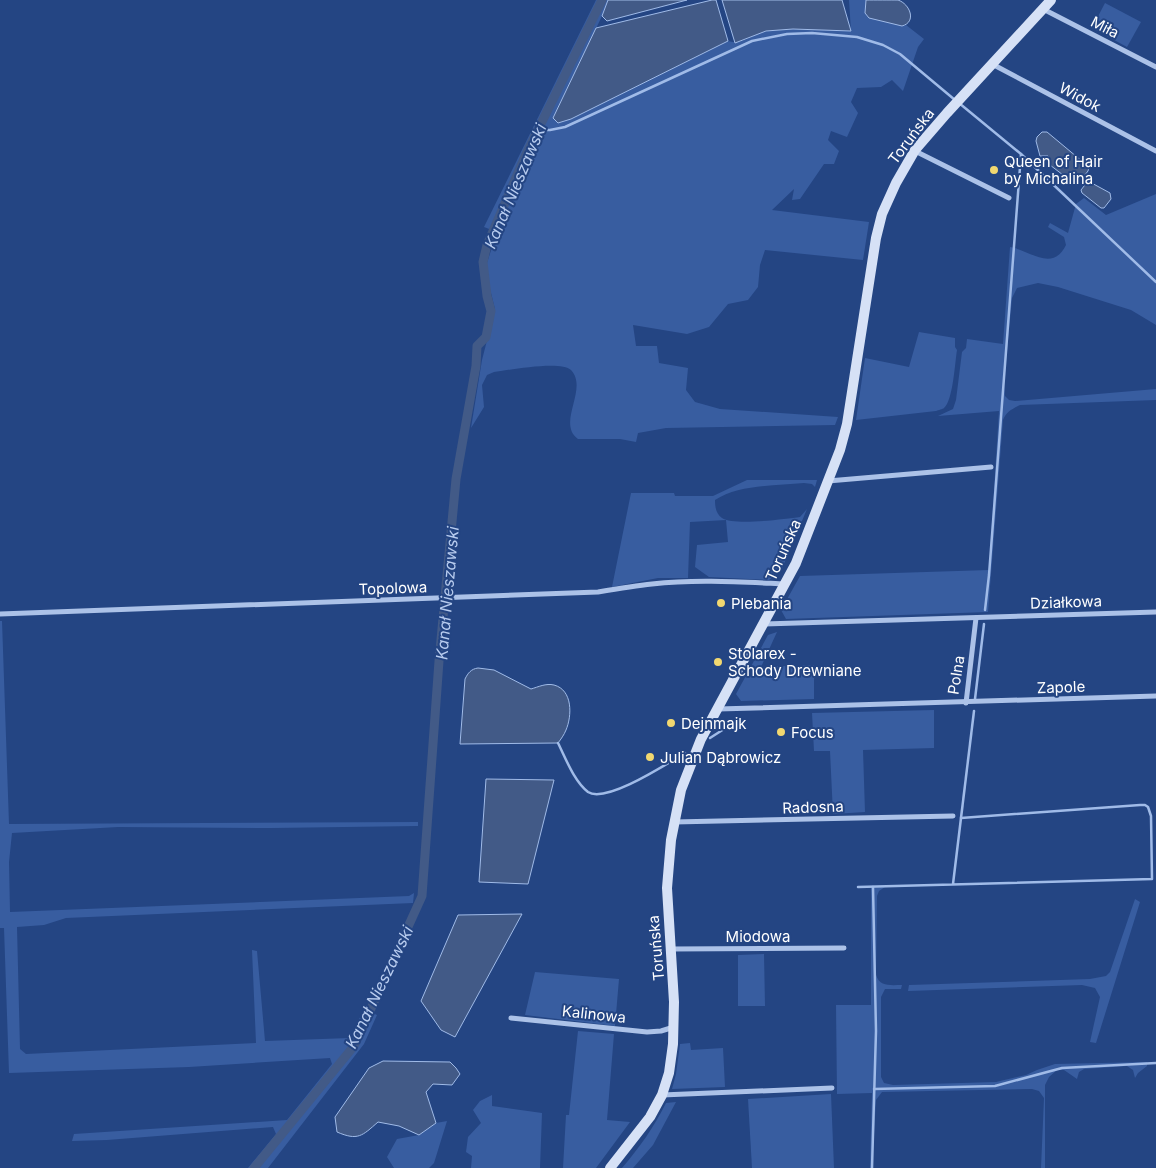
<svg xmlns="http://www.w3.org/2000/svg" width="1156" height="1168" font-family="Inter,sans-serif">
<style>
.green{fill:#385da0}
.water{fill:#425a87;stroke:#a0bbe8}
.lines{fill:none;stroke-linecap:round;stroke-linejoin:round}
.stream{stroke:#a0bbe8;stroke-width:2.5}
.canal{stroke:#425a87;stroke-width:9}
.street{stroke:#acc2e8;stroke-width:5}
.secondary{stroke:#d6e1f6;stroke-width:10}
.poi-dot{fill:#f2d870;stroke:#244583;stroke-width:2}
.labels{text-anchor:middle;dominant-baseline:central;stroke-width:4;stroke-linejoin:round;paint-order:stroke}
.street-label{font-size:15px;fill:#fff;stroke:#244583}
.poi-label{font-size:15px;fill:#fff;stroke:#244583;text-anchor:start}
.water-label{font-size:16px;font-style:italic;fill:#b8ccef;stroke:#244583}
</style>
<rect width="100%" height="100%" fill="#244583"/>
<!-- green -->
<g class="green">
<path d="M596 0H608L602 16 553 118 558 123 571 119 728 41C742 46 754 33 768 31 796 27 823 30 851 31L849 0H866L865 12 902 26 906 25 924 39 918 47 903 91 892 80 881 87 857 88 851 102 858 113 847 137 831 131 828 140 839 151 834 164H824L800 199 792 200 794 189 772 210 869 222 863 260 765 250 760 265 758 287 748 300 728 304 709 327 687 334 633 325 636 346H657L659 363 688 368 686 390 695 402 720 409 838 417 835 425 666 428 638 433 636 442 620 439H578C556 423 589 389 571 370 561 360 509 370 494 372L487 375 482 385 484 407 471 428 482 360 495 309 485 269 497 232 484 227Z"/>
<polygon points="1105,3 1141,22 1127,47 1092,28"/>
<path d="M1156 194V325L1131 310 1058 287 1038 283 1017 288 1012 298 1004 383 1005 396 1009 400 1015 401 1156 389V400L1020 405C1012 409 1006 412 1003 420L988 612 786 619 781 610 800 576 989 570 999 411 938 416 953 409 956 400 962 352 966 348 967 339 1003 344 1010 247C1030 250 1052 273 1066 245L1064 237 1048 227 1050 223 1068 233 1076 204 1084 198 1106 215Z"/>
<path d="M919 332 955 338V347L957 350C955 362 953 401 944 408 943 409 938 410 936 411L856 420 865 358 909 367Z"/>
<path d="M747 480H817L815 487 812 484 804 483C775 486 739 484 715 500 715 507 716 514 722 518 734 526 784 519 800 517L807 509 781 571 769 580 709 577 695 567 697 545 728 542 726 520 690 522 688 578H658L612 587 631 493H674L675 496H713Z"/>
<polygon points="0,621 2,621 9,824 418,822 418,826 272,828 118,827 12,833 9,862 10,912 409,896 414,893 413,903 66,918 44,925 17,927 20,1049 26,1054 256,1043 252,950 257,951 265,1041 350,1038 364,1009 377,1015 364,1044 268,1168 248,1168 276,1134 273,1127 107,1140 72,1141 74,1134 287,1120 332,1064 330,1058 189,1067 9,1073 4,928 0,928"/>
<polygon points="777,632 761,667 814,665 814,699 741,701 736,694 768,635"/>
<polygon points="934,710 934,748 863,750 865,812 833,814 830,751 814,751 812,713"/>
<path d="M885 887 879 891 877 896 876 975C880 987 890 985 902 985L901 989H885L881 997V1077L884 1083 893 1085 996 1082 1026 1075 1037 1070 1055 1064 1147 1062V1066L1138 1073 1135 1078 1133 1070 1127 1066 1084 1069 1079 1072 1077 1079 1064 1070H1057L1049 1077 1045 1085V1168H1041L1044 1098 1039 1091 1032 1089 882 1092 876 1100 872 1168H870L872 1093 837 1094 836 1005H871V888Z"/>
<polygon points="1135,899 1140,902 1096,1043 1090,1042 1100,997 1095,988 1082,985 908,991 909,985 1090,979 1106,976 1110,972"/>
<polygon points="764,954 765,1006 738,1006 738,955"/>
<polygon points="535,972 619,979 615,1026 525,1015"/>
<polygon points="578,1031 614,1034 607,1120 630,1122 596,1168 563,1168 566,1115 569,1115"/>
<polygon points="690,1043 691,1050 723,1048 725,1087 672,1089 676,1074 680,1044"/>
<polygon points="831,1094 834,1168 752,1168 748,1099"/>
<polygon points="492,1095 492,1106 542,1113 540,1168 471,1168 472,1156 466,1152 468,1137 481,1123 473,1110 480,1101"/>
<path d="M676 1102 653 1145 633 1168H622C640 1147 654 1127 666 1103Z"/>
<polygon points="447,1121 434,1163 429,1168 394,1168 387,1157 397,1139 419,1135 436,1123"/>
</g>
<!-- water -->
<g class="water">
<polygon points="608,0 687,0 607,21 602,16"/>
<polygon points="712,0 716,0 728,41 571,119 558,123 553,118 596,28"/>
<polygon points="722,0 842,0 851,31 793,29 766,31 735,43"/>
<path d="M866 0C874 0 891 0 898 0 910 4 917 22 902 26L869 18 865 13Z"/>
<polygon points="1042,132 1047,132 1089,167 1088,171 1078,184 1076,185 1050,165 1048,156 1040,156 1036,141 1037,137"/>
<polygon points="1088,181 1110,193 1111,199 1104,208 1101,208 1082,193 1081,190"/>
<path d="M478 668 494 670 531 689C538 687 546 683 554 685 573 690 572 716 566 730 564 735 561 739 558 743L460 744 465 679C468 673 471 669 478 668Z"/>
<polygon points="486,779 554,780 528,884 479,882"/>
<polygon points="522,914 455,1037 441,1030 421,1001 458,915"/>
<path d="M383 1061 450 1062 456 1068 460 1074 452 1085 433 1084 426 1092 436 1123 419 1135 399 1126 378 1122C362 1136 358 1141 337 1132L335 1117 369 1068Z"/>
</g>
<g class="lines">
<!-- stream -->
<g class="stream">
<polyline points="959,103 1021,154 1156,282"/>
<polyline points="538,130 550,130 565,127 752,41 787,34 812,33 857,37 883,45 900,54 955,100"/>
<polyline points="985,610 989,575 1021,154"/>
<polyline points="975,699 984,624"/>
<polyline points="710,738 738,720"/>
<path d="M558 743C566 759 574 781 588 792 606 804 668 763 685 753"/>
<polyline points="961,818 974,711"/>
<polyline points="858,887 1152,879 1151,816 1148,807 1145,805 1140,805 961,818 953,884"/>
<polyline points="874,1089 995,1086 1062,1068 1156,1063"/>
<polyline points="872,1168 876,1031 873,887"/>
</g>
<!-- canal -->
<polyline class="canal" points="254,1168 354,1046 422,896 439,661 456,479 476,366 477,346 486,337 491,311 487,296 483,262 487,245 527,152 602,0"/>
<!-- street -->
<g class="street">
<polyline points="1043,9 1156,67"/>
<polyline points="992,64 1156,151"/>
<polyline points="915,151 1009,198"/>
<polyline points="828,481 991,467"/>
<path d="M0 614 598 592C616 589 634 586 652 584 696 579 741 582 785 584"/>
<polyline points="764,624 1156,612"/>
<polyline points="966,703 976,618"/>
<polyline points="718,709 1156,696"/>
<polyline points="674,822 953,816"/>
<polyline points="671,949 844,948"/>
<polyline points="511,1018 647,1032 661,1031 674,1027"/>
<polyline points="662,1095 832,1088"/>
</g>
<!-- secondary -->
<polyline class="secondary" points="610,1168 650,1117 662,1095 669,1073 673,1044 674,1002 667,888 671,840 681,790 701,739 796,563 840,450 847,424 876,238 882,214 896,183 915,150 947,113 1051,0"/>
</g>
<!-- markers -->
<g class="poi-dot">
<circle cx="994" cy="170" r="5"/>
<circle cx="721" cy="603" r="5"/>
<circle cx="718" cy="662" r="5"/>
<circle cx="671" cy="723" r="5"/>
<circle cx="781" cy="732" r="5"/>
<circle cx="650" cy="757" r="5"/>
</g>
<g class="labels">
<!-- street labels -->
<g class="street-label">
<text transform="translate(1105 27) rotate(27)">Miła</text>
<text transform="translate(1080 97) rotate(28)">Widok</text>
<text transform="translate(911 136) rotate(-53)">Toruńska</text>
<text transform="translate(783 550) rotate(-66)">Toruńska</text>
<text transform="translate(393 588) rotate(-2)">Topolowa</text>
<text transform="translate(1066 602) rotate(-2)">Działkowa</text>
<text transform="translate(956 675) rotate(-81)">Polna</text>
<text transform="translate(1061 687) rotate(-2)">Zapole</text>
<text transform="translate(813 807) rotate(-2)">Radosna</text>
<text x="758" y="936">Miodowa</text>
<text transform="translate(656 948) rotate(-95)">Toruńska</text>
<text transform="translate(594 1014) rotate(6)">Kalinowa</text>
</g>
<!-- poi labels -->
<g class="poi-label">
<text x="1004" y="161">Queen of Hair<tspan x="1004" dy="17">by Michalina</tspan></text>
<text x="731" y="603">Plebania</text>
<text x="728" y="653">Stolarex -<tspan x="728" dy="17">Schody Drewniane</tspan></text>
<text x="681" y="723">Dejnmajk</text>
<text x="791" y="732">Focus</text>
<text x="660" y="757">Julian Dąbrowicz</text>
</g>
<!-- water labels -->
<g class="water-label">
<text transform="translate(515 186) rotate(-67)">Kanał Nieszawski</text>
<text transform="translate(447 593) rotate(-85)">Kanał Nieszawski</text>
<text transform="translate(379 987) rotate(-64)">Kanał Nieszawski</text>
</g>
</g>
</svg>
